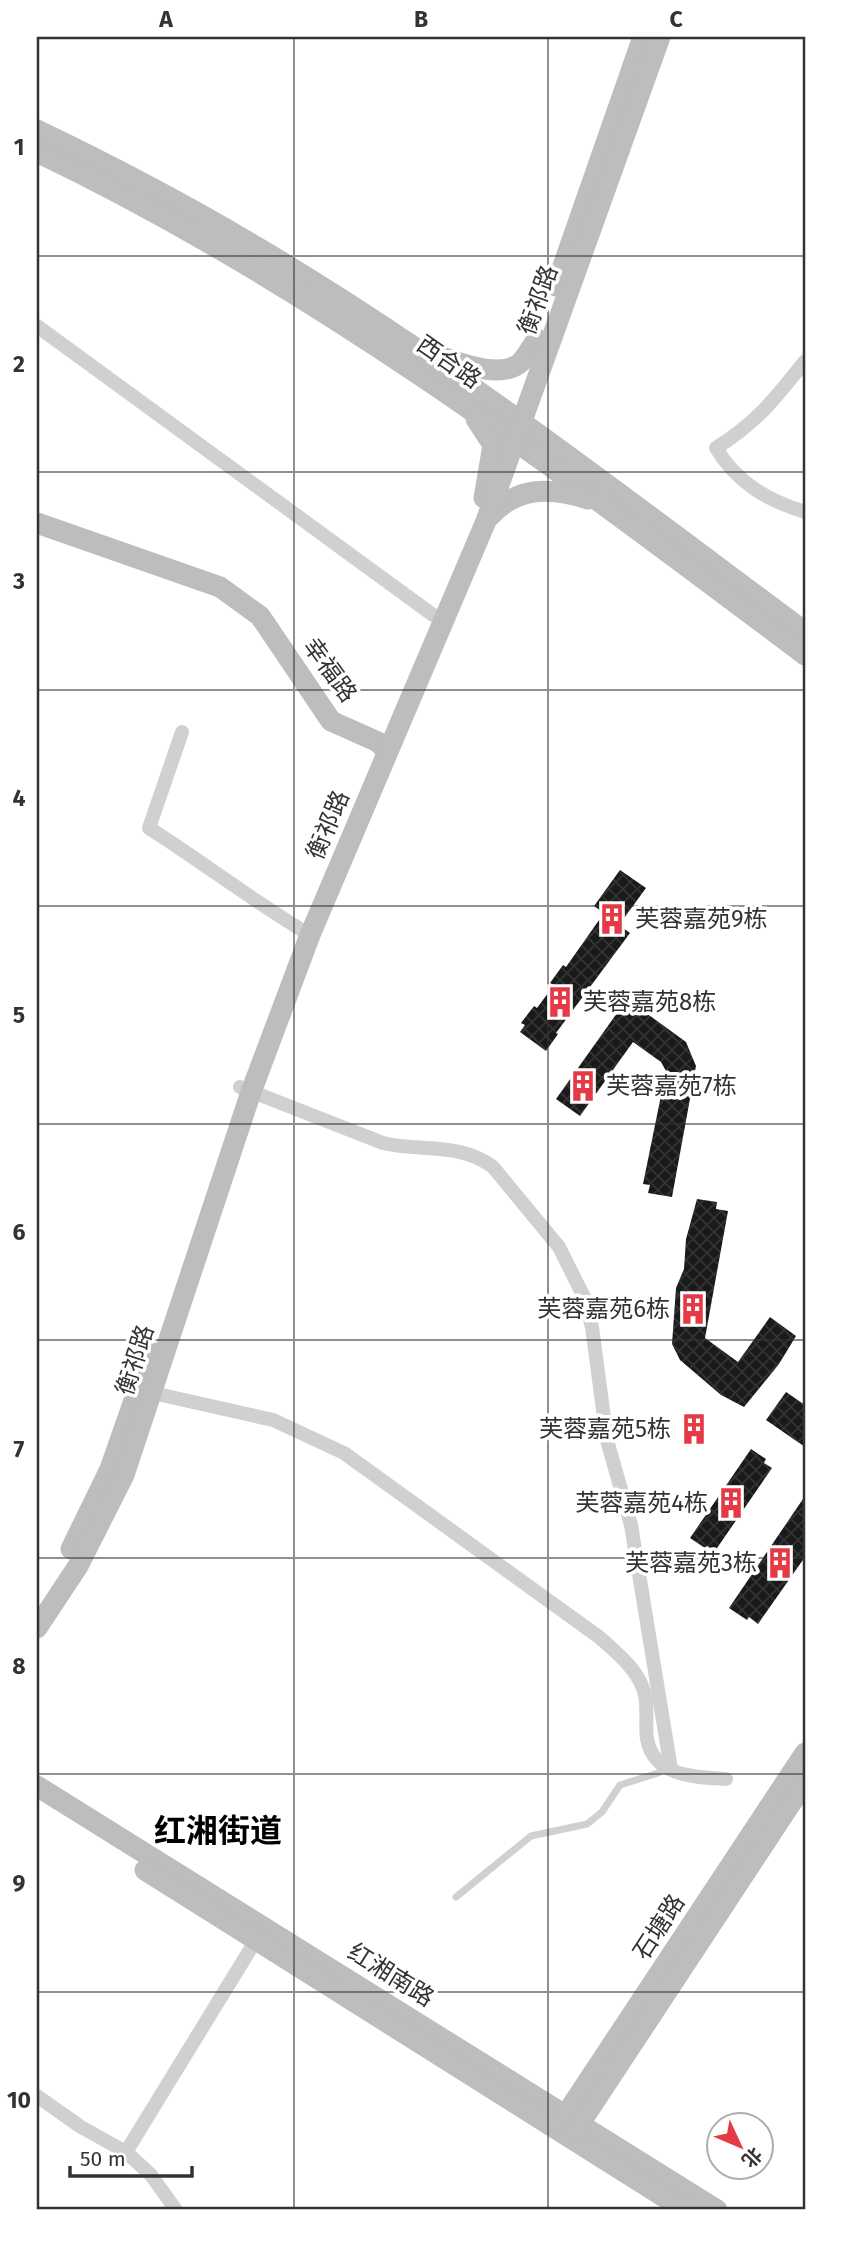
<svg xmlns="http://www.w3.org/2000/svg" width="842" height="2247" font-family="'Fira Sans','Noto Sans SC',sans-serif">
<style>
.building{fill:url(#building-cross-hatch)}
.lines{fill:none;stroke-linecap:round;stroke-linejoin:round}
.lane{stroke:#d0d0d0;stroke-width:7}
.street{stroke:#d0d0d0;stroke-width:14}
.secondary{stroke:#bdbdbd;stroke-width:21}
.grid{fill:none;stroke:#333;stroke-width:2;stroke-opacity:0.55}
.labels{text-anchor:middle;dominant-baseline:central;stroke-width:7;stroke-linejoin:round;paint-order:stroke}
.street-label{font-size:24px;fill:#333;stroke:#fff}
.poi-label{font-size:24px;fill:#333;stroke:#fff;text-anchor:end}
.district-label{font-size:32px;font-weight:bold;fill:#000;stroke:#fff}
.neatline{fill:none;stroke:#333;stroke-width:2.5}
.grid-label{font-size:23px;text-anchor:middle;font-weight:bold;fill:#333}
</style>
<defs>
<pattern id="building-cross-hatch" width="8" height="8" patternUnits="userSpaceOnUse" patternTransform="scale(1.75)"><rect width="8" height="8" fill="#1a1a1a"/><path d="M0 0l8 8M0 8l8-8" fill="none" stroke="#333"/></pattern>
</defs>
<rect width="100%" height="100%" fill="#fff"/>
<!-- building -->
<g class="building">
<polygon points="620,870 646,888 619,925 630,933 556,1033 558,1034 546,1051 520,1032 525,1025 521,1023 534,1006 537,1008 554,985 550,983 563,965 566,967 604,913 594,906"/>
<polygon points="627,999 686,1042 696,1066 672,1197 648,1193 650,1185 643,1184 666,1071 661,1062 633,1042 580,1116 556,1099"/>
<polygon points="697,1199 717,1202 716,1209 728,1211 705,1338 738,1362 770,1317 796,1336 779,1364 744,1407 721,1395 680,1360 672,1344 676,1288 684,1269 686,1239"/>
<polygon points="786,1392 805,1405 805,1447 766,1420"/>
<polygon points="751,1449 766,1459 764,1463 772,1468 715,1551 707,1546 705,1548 690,1538"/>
<polygon points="805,1496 805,1557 758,1624 749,1617 747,1620 729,1608"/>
</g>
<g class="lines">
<!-- lane -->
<polyline class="lane" points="456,1897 531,1836 587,1824 602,1812 620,1785 658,1773 665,1767"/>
<!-- street -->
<g class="street">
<polyline points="37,326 433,615"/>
<path d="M805 361C775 399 757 422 716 448 737 483 767 500 805 512"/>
<path d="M182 732 149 828C204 863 254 902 310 935"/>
<path d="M240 1087 383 1143C421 1152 460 1142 493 1167L559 1247 585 1299 592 1327 607 1440 631 1525 671 1769"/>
<path d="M153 1393 273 1420 344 1453 599 1637C617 1653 640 1671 645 1695 648 1709 645 1725 647 1739 654 1777 696 1777 726 1779"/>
<polyline points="37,2096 81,2127 126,2152 151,2175 176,2210"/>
<polyline points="126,2152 256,1940"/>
</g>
<!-- secondary -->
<g class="secondary">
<path d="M37 130C116 168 194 209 270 255 457 367 630 502 805 632"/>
<path d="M37 152C315 285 560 471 805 655"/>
<polyline points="556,286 643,37"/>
<path d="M439 356C460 363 502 380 521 362 527 356 532 346 537 339"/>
<polyline points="476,419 493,445 484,498"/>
<path d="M490 516C518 486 551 487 588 499"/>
<polyline points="37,523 220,587 260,616 331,721 378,742 387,751"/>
<polyline points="71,1549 110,1469 151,1352"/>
<polyline points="37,1628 78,1566 124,1475 251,1092 310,935 486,521 660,37"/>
<polyline points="37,1786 717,2210"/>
<polyline points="145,1870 685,2210"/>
<polyline points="559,2125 805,1753"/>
<polyline points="573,2134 805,1782"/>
</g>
</g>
<!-- grid -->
<path class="grid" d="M294 37V2210M548 37V2210M37 256H805M37 472H805M37 690H805M37 906H805M37 1124H805M37 1340H805M37 1558H805M37 1774H805M37 1992H805"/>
<!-- icons -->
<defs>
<symbol id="building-bare" viewBox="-9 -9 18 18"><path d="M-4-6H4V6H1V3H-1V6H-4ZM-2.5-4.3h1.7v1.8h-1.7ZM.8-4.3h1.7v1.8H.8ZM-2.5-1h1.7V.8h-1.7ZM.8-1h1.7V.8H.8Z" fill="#e63946" stroke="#fff" stroke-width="2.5" paint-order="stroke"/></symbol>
</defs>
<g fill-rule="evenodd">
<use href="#building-bare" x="590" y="897" width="44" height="44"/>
<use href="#building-bare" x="538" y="980" width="44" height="44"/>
<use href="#building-bare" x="561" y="1064" width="44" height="44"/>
<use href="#building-bare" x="671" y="1287" width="44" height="44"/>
<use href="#building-bare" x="672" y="1407" width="44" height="44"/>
<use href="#building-bare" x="709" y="1481" width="44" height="44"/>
<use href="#building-bare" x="758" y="1541" width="44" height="44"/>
</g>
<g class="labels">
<!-- street labels -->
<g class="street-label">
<text transform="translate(538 300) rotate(-70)">衡祁路</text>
<text transform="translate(449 362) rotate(35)">西合路</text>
<text transform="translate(330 670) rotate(54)">幸福路</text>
<text transform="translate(328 825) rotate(-67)">衡祁路</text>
<text transform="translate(135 1360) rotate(-72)">衡祁路</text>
<text transform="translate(659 1927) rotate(-57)">石塘路</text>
<text transform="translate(391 1975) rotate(32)">红湘南路</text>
</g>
<!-- poi labels -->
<g class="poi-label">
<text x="635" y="919" text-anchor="start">芙蓉嘉苑9栋</text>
<text x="583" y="1002" text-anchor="start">芙蓉嘉苑8栋</text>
<text x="606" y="1086" text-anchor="start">芙蓉嘉苑7栋</text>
<text x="670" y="1309">芙蓉嘉苑6栋</text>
<text x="671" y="1429">芙蓉嘉苑5栋</text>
<text x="708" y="1503">芙蓉嘉苑4栋</text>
<text x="757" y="1563">芙蓉嘉苑3栋</text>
</g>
<!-- district labels -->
<g class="district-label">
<text x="218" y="1831">红湘街道</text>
</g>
</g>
<!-- border -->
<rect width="842" height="2247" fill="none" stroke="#ffffff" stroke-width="77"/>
<!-- north arrow -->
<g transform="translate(740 2146) rotate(134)"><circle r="33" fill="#ffffff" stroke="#adadad" stroke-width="2"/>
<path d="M0-5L12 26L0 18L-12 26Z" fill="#e63946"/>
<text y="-10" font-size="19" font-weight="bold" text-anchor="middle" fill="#333333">北</text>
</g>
<!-- scale -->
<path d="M70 2166v10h122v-10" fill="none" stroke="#333333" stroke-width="3.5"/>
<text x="80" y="2166" font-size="21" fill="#333333" stroke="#ffffff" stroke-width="5" paint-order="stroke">50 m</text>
<rect x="38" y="38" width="766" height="2170" class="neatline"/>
<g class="grid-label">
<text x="166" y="27">A</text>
<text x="421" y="27">B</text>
<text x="676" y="27">C</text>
<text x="19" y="155">1</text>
<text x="19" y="372">2</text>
<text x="19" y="589">3</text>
<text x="19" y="806">4</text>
<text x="19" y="1023">5</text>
<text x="19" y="1240">6</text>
<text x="19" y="1457">7</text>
<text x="19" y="1674">8</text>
<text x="19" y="1891">9</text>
<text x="19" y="2108">10</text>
</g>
</svg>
